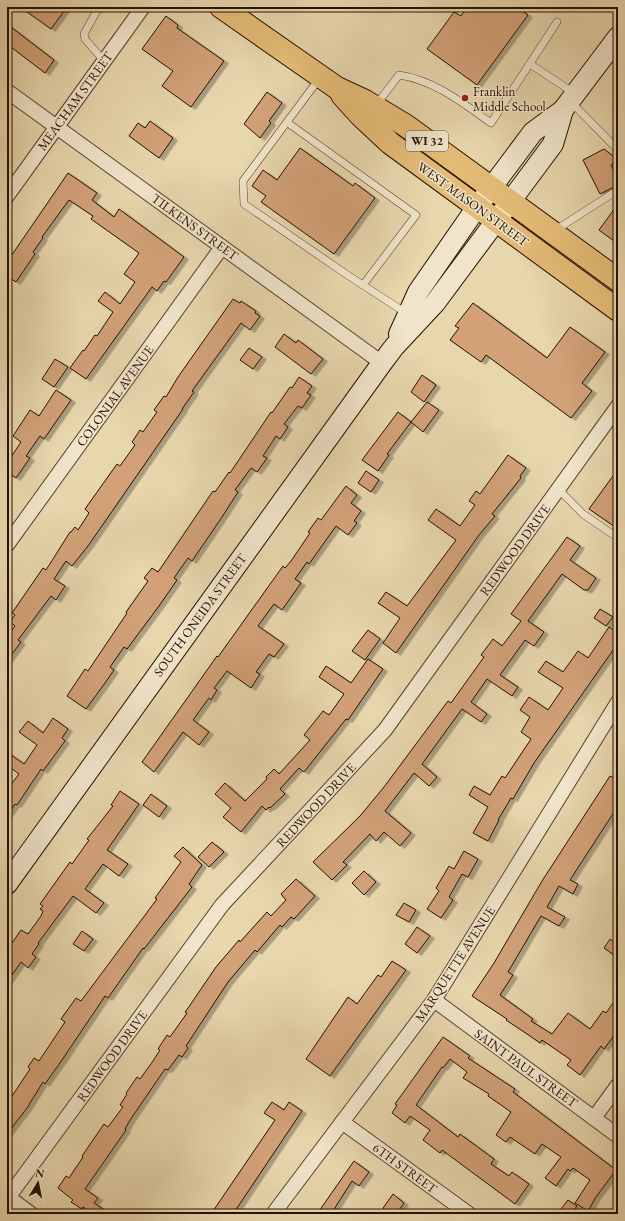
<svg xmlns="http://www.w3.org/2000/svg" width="625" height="1221" font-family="'EB Garamond',serif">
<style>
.building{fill:#d2a178;stroke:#251000;filter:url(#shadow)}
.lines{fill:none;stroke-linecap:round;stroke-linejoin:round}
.lane-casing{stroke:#56422b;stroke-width:8}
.street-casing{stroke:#56422b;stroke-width:16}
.secondary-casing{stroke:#251000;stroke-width:22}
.primary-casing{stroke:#251000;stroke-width:24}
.lane{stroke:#f0e4ca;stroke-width:7}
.street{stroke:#f0e4ca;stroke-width:14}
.secondary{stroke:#f0e4ca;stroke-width:20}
.primary{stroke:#e4bb76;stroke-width:22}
.poi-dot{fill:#8f2418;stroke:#f0e4ca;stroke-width:1.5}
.labels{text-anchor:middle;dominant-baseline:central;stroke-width:3;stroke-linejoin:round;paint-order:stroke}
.shield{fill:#f0e4ca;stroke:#62503d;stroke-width:1}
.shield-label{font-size:12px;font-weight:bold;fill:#251000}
.poi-label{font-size:13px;fill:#251000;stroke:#f0e4ca;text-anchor:start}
.street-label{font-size:13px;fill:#251000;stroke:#f0e4ca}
</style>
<defs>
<filter id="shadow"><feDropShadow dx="4.5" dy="2.5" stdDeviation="0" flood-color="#0004"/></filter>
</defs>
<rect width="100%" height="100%" fill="#e8d6ad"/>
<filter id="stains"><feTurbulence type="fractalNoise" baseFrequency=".005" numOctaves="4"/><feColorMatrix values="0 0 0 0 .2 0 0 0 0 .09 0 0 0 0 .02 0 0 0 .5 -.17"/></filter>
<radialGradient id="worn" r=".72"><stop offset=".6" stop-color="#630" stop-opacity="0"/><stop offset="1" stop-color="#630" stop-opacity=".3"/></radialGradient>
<!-- building -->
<g class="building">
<polygon points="20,7 67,7 51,29"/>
<polygon points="467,7 516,7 528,15 477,85 427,49 454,12 461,16"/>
<polygon points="166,16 178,25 177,28 224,61 191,107 162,86 173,71 142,49"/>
<polygon points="7,24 54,60 45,73 7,44"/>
<polygon points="267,92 282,103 269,121 271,123 260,138 244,124"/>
<polygon points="150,121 173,138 159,158 129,136 138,123 145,128"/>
<polygon points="300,148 353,186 355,183 375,198 334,254 261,202 266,196 252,186 263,170 277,180"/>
<polygon points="604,149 618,160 611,165 618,179 618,185 600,194 583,160"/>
<polygon points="68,173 97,193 92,200 114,217 119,209 184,257 166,282 164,281 157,291 152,287 86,379 70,368 83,350 84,351 95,335 97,336 113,312 98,301 105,292 120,304 135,282 124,274 139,253 91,219 93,216 69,200 42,237 43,238 33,252 35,254 16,282 7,276 7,262"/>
<polygon points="618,204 618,244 599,230"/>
<polygon points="233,299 240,303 241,301 256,311 255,313 260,316 250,330 241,323 192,391 194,392 182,409 183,409 88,546 72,566 66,561 54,579 65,586 56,600 51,596 18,640 21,642 7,661 7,632 9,634 15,626 10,622 15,615 12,613 43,568 46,570 70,532 71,532 75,527 78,530 89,513 85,509 117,464 120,466 135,445 132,442 140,430 143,432 157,412 154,410 164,396 166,397 178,377"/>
<polygon points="473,303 547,358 570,327 605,352 582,383 592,391 571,418 486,355 481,362 450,340 459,328 455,326"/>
<polygon points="284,334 296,343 298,340 323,359 311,374 275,347"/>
<polygon points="249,348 262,357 253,369 240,360"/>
<polygon points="55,359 68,367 54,387 42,379"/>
<polygon points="422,375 436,385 424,402 411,392"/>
<polygon points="299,377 312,386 307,393 311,395 302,408 298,406 284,424 288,427 280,439 276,436 263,456 267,458 257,472 251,468 235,490 238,492 222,517 192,561 188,558 174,578 177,580 159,606 127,649 124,647 110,667 114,670 105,683 86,709 67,696 85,669 88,671 127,613 126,612 148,581 144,578 152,568 158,572 213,491 215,492 229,472 230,473 271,412 272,413 290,387 292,388"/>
<polygon points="56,390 71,400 44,439 40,436 26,456 30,458 16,478 7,472 7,463 21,442 13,436 30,410 39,416"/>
<polygon points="427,402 439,410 423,432 411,422"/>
<polygon points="398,412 411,422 387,454 389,455 378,471 362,460"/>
<polygon points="508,455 526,468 520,476 521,478 492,514 495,516 479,535 396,653 383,643 400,618 378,603 386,592 407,606 456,540 428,520 436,509 460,526 475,505 469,501 476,491 480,494"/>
<polygon points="618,469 618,529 589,509"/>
<polygon points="366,471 379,480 371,492 358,483"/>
<polygon points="346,486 357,495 351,503 361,511 354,521 357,523 348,535 336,526 309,564 307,562 295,579 301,583 282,610 274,604 258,626 284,644 274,657 269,654 256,672 260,674 251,688 227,671 214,688 217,690 211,700 209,698 193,720 209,732 199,745 183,732 154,772 142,762 217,656 218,657 283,566 285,568 291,561 310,533 308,532 318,518 321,520"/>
<polygon points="567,537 580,546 570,560 596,578 588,590 584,590 562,574 528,621 544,632 534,646 525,640 500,675 518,687 512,696 487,679 471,702 487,714 481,722 462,709 422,764 437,777 429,786 414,773 385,811 411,833 400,846 384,832 376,841 370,834 343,862 347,865 332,880 313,862 360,816 384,787 448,701 451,703 484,657 481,655 493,639 502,646 521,621 511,614"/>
<polygon points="600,609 613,617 606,626 594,618"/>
<polygon points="609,627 618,633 618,643 534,763 513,799 511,798 498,820 499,820 488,841 473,833 488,807 469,795 474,786 490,795 502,776 505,778 531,739 521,732 530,717 520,710 529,697 548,710 563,688 538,672 546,661 563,672 578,651 588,658"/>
<polygon points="368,630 380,639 365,660 352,651"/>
<polygon points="368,659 383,669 348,720 346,719 304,772 299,768 280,789 285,794 270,808 269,807 266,810 262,806 241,832 223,817 231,808 215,794 225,783 245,801 267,779 266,777 274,769 279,774 310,740 304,735 323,711 329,715 344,694 319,677 326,666 351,683"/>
<polygon points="53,718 68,729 62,738 65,741 43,771 41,769 17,805 15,804 7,816 7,790 19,774 7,765 7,752 24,764 37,745 19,732 28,721 43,733"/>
<polygon points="610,776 618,780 618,806 570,880 578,884 573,894 559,886 547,907 565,917 559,926 541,916 508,972 513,975 500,995 533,1019 531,1021 552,1034 568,1013 590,1029 603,1011 606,1013 618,996 618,1030 604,1049 601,1046 580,1075 567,1065 571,1060 542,1040 540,1043 530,1036 506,1020 507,1019 472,996 494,963 542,881"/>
<polygon points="120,791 139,804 107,850 128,864 119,876 103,864 85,889 104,903 96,913 73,896 38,943 39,944 32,954 36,957 28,968 21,962 7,982 7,950 21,930 28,934 41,916 43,911 40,909 43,906 40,904 70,862 72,864 89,840 87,839 113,806 111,805"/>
<polygon points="151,794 167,806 159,817 143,805"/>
<polygon points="212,842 224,852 209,867 198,857"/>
<polygon points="183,847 202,865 189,884 192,887 144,949 143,948 108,998 105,996 62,1060 45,1084 43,1082 27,1108 7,1134 7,1093 12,1096 30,1069 28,1067 34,1058 39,1061 65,1022 61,1019 76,998 81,1001 157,899 155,898 181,862 174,856"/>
<polygon points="464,851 478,859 468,877 462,874 449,897 453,900 441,918 427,909 439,891 436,888 449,866 454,869"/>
<polygon points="364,871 376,882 364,895 352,883"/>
<polygon points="296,879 315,896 294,919 291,917 282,927 280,925 257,952 255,950 228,982 186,1046 188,1048 182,1057 179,1055 168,1070 165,1069 130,1120 125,1129 126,1130 85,1189 98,1198 94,1203 111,1214 93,1214 83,1207 82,1209 71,1202 73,1200 58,1188 66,1176 69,1178 83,1157 82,1156 104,1124 108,1127 123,1107 120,1105 127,1094 126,1093 137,1077 140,1079 153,1061 160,1050 158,1049 167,1035 170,1037 187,1013 185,1012 188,1008 216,967 239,940 240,942 267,912 271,916 286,900 281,894"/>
<polygon points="404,903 416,910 409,922 396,915"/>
<polygon points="417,927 430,936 417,953 405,944"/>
<polygon points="82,931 93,939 84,951 73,944"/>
<polygon points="610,939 618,945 618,958 604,948"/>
<polygon points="392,961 406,970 330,1076 306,1059 348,997 357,1004 378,975 381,977"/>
<polygon points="443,1037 470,1056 468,1058 515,1089 513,1092 616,1170 596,1197 588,1211 575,1203 590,1180 573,1168 570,1171 568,1169 556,1186 545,1178 561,1157 542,1144 535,1154 510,1137 506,1142 496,1135 511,1112 488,1096 489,1094 463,1078 467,1072 450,1059 443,1068 442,1067 416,1105 458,1137 460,1134 494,1159 491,1164 509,1176 512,1172 529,1184 515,1204 442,1150 440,1153 423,1140 430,1130 410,1116 405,1123 392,1113 397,1105 395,1104"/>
<polygon points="272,1102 284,1110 289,1102 302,1111 233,1214 211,1214 275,1120 264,1113"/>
<polygon points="354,1161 369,1172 359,1186 352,1181 331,1214 317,1214"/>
<polygon points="393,1194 404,1203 396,1214 390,1214 383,1208"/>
<polygon points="568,1200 577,1206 571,1214 557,1214"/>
</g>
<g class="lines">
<defs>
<g id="lane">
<polyline points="99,7 84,34 85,39 104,61"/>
<polyline points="530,64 574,93"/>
<polyline points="319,79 243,181 244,204 346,274 406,313"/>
<polyline points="571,102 618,150"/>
<path d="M376 105 399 75C434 80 463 103 491 123L557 22"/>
<polyline points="288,123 416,215 363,285"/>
<polyline points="554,231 618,190"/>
<polyline points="558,489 583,514 618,538"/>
</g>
<g id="street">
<polyline points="7,91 382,363"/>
<polyline points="7,196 143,7"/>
<polyline points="7,545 222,247"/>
<polyline points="434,1000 618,1136"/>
<polyline points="594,1118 618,1085"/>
<polyline points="342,1122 469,1214"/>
<polyline points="7,1196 31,1214"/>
<polyline points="7,1199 222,905 385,730 618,406"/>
<polyline points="273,1214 434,1000 618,702"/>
</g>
<g id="secondary">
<polyline points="399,334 418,292 477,207 533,132 563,110 618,37"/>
<polyline points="7,884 382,363 394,347 435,303 553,144 563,110"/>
</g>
<g id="primary">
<polyline points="221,7 337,88 365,101 405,125 618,280"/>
<polyline points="342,95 361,116 390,143 618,310"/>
</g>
</defs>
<!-- lane casing -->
<use href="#lane" class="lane-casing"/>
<!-- street casing -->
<use href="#street" class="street-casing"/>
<!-- secondary casing -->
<use href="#secondary" class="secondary-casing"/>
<!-- primary casing -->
<use href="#primary" class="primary-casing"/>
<!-- lane -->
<use href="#lane" class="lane"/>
<!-- street -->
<use href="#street" class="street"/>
<!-- secondary -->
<use href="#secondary" class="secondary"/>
<!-- primary -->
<use href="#primary" class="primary"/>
</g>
<!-- markers -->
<circle class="poi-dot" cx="465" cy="98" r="4"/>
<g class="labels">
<!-- shield labels -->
<rect class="shield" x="406" y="131" width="42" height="20" rx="3"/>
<g class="shield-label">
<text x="427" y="141">WI 32</text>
</g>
<!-- poi labels -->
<g class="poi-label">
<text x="473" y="91">Franklin<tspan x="473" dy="15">Middle School</tspan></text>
</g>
<!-- street labels -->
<g class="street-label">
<text transform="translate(75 101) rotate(-54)">MEACHAM STREET</text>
<text transform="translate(473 204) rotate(36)">WEST MASON STREET</text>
<text transform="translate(195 227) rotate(36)">TILKENS STREET</text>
<text transform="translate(115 396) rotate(-54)">COLONIAL AVENUE</text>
<text transform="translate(515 550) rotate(-54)">REDWOOD DRIVE</text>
<text transform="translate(200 615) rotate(-54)">SOUTH ONEIDA STREET</text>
<text transform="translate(316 805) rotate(-47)">REDWOOD DRIVE</text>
<text transform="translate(455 964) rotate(-57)">MARQUETTE AVENUE</text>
<text transform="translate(112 1056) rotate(-54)">REDWOOD DRIVE</text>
<text transform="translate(526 1068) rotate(36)">SAINT PAUL STREET</text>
<text transform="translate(405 1168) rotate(36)">6TH STREET</text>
</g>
</g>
<!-- margin -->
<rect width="625" height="1221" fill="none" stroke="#e8d6ad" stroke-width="24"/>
<rect x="8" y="8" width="609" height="1205" fill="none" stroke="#251000" stroke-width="2"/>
<rect x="12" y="12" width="601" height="1197" fill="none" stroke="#251000"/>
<!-- north arrow -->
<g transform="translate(38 1183) rotate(10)" stroke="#f0e4ca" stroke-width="3" paint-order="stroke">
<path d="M0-3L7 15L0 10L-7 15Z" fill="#251000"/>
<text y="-6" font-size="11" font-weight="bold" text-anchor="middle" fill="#251000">N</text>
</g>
<rect width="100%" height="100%" filter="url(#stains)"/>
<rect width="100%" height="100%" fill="url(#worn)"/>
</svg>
